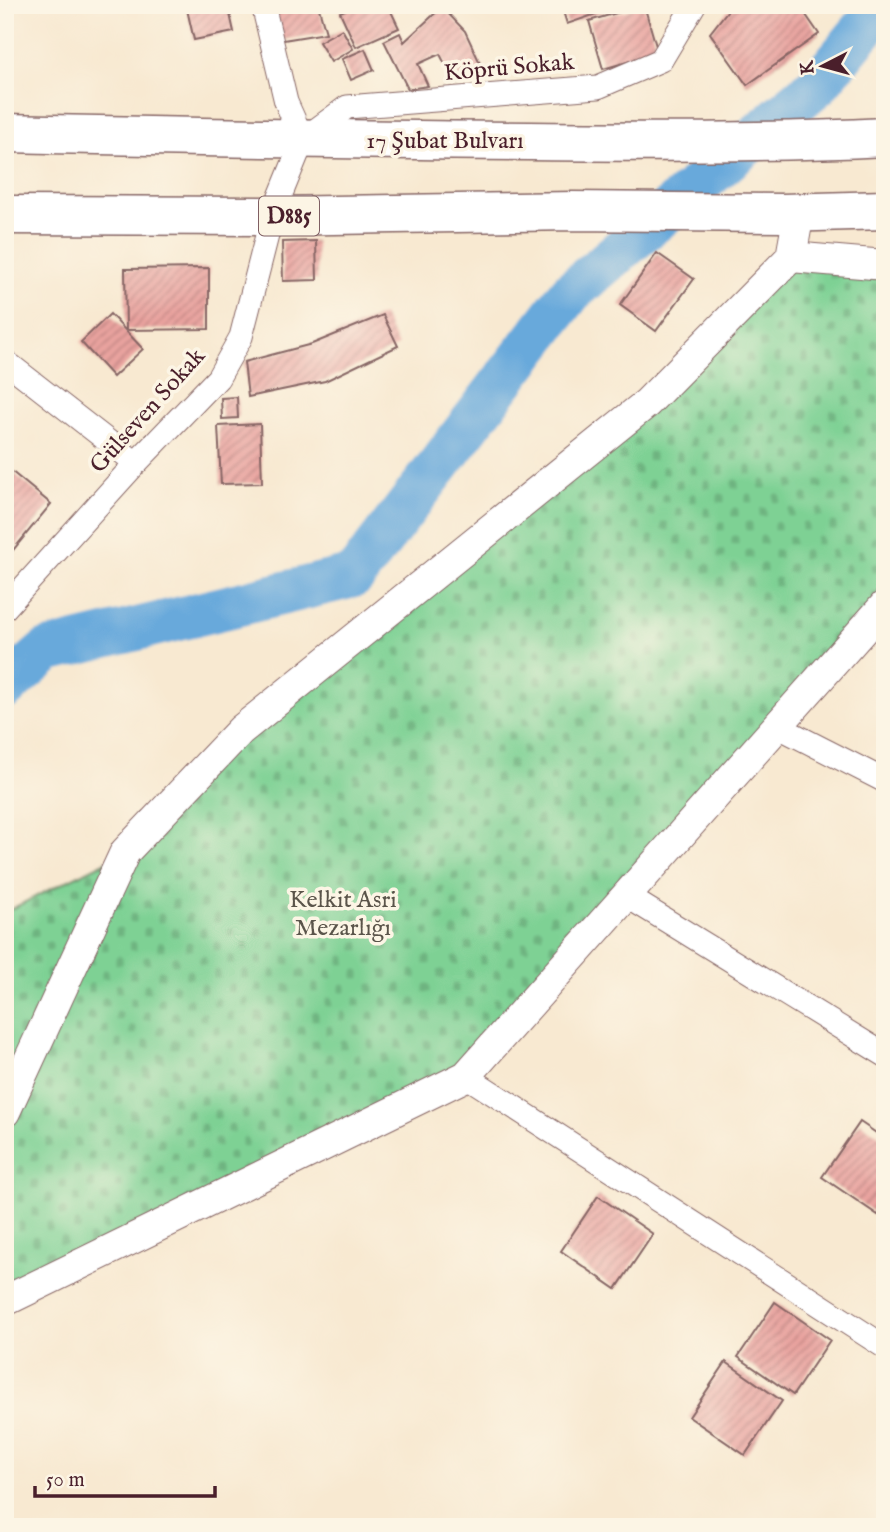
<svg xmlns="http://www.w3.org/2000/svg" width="890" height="1532" font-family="'IM FELL English',serif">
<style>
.cemetery{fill:url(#cemetery-stones);stroke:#647860;stroke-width:2}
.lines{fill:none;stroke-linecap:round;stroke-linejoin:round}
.river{stroke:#67a9db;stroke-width:44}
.building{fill:url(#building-hatch)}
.minor-casing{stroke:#876665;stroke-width:25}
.tertiary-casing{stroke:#876665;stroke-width:32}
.trunk-casing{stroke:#876665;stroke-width:41}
.minor{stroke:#fff;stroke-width:23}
.tertiary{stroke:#fff;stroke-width:30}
.trunk{stroke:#fff;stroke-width:38}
.labels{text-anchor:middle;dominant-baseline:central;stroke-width:7;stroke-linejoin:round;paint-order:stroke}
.shield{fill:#fcf5e5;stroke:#7f5f63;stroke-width:2}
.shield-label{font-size:23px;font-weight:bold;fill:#4a1f2b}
.street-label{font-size:24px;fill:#4a1f2b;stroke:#fcf5e5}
.park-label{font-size:24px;fill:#5a544a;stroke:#fcf5e5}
</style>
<defs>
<pattern id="cemetery-stones" width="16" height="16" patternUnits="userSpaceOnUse" patternTransform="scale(1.75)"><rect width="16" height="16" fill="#7ed194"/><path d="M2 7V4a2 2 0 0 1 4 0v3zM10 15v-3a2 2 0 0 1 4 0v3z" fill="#6eb380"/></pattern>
<pattern id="building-hatch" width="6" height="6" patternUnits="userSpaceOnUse" patternTransform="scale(1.75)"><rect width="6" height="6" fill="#e9a39f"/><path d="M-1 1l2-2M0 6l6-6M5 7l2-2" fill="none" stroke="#bf8482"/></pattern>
</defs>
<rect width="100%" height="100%" fill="#fcf5e5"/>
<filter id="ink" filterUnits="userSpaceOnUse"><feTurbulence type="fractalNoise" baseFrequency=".0143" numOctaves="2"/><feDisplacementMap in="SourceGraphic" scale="14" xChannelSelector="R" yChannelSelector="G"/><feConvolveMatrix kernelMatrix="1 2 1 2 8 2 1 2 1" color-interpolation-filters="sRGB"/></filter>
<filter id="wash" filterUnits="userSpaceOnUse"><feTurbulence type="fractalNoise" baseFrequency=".00686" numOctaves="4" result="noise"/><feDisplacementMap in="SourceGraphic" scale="28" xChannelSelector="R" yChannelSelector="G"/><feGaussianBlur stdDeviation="1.57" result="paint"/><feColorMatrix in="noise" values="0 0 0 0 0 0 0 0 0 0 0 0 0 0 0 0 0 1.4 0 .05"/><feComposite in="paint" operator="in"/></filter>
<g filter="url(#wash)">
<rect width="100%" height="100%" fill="#f8e9d1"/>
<!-- cemetery -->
<polygon class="cemetery" points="791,257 885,265 885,605 466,1076 5,1301 5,912 125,852 241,730 647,403"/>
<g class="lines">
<!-- river -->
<polyline class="river" points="5,688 47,651 354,576 571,292 817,85 883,5"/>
</g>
<g id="blocks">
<!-- building -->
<g class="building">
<polygon points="186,5 228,5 234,32 194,40"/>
<polygon points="269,5 318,5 326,33 277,41"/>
<polygon points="356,5 388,5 399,28 356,47 340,12"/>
<polygon points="561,5 606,5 608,10 567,24"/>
<polygon points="644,5 658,53 603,69 589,21"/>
<polygon points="732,5 799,5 819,34 747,85 710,33"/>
<polygon points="442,7 465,31 487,78 454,82 440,54 418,64 428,86 408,89 384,41 400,33 404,42"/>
<polygon points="342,29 353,49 331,62 319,42"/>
<polygon points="365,49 374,70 351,80 342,59"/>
<polygon points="316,241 317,280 283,281 282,242"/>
<polygon points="657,253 694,279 656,331 620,305"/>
<polygon points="209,268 209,329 126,330 125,269"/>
<polygon points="110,314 143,349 113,377 81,342"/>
<polygon points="383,315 398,346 325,381 248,397 244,362 312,344"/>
<polygon points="237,397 238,418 222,419 221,398"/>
<polygon points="260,424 262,483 221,484 218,426"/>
<polygon points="5,466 51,504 5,560"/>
<polygon points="860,1122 885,1139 885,1205 878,1215 822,1177"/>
<polygon points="598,1196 653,1234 616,1289 561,1251"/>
<polygon points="775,1302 830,1340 793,1395 738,1357"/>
<polygon points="726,1362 782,1401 745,1455 689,1417"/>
</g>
</g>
</g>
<g filter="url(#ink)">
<use href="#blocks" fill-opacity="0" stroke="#876665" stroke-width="2"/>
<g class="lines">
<defs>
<g id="minor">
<polyline points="263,5 286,102 303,140"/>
<polyline points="305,138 347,107 598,87 661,60 694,5"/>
<polyline points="5,361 136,463"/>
<polyline points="5,608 136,463 218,378 241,337 272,216 303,140"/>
<polyline points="777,726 885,781"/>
<polyline points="625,895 885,1055"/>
<polyline points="466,1076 885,1347"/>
</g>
<g id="tertiary">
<polyline points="791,257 885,265"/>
<polyline points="5,1112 125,852 241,730 647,403 791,257 799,213"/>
<polyline points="5,1301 466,1076 885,605"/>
</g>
<g id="trunk">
<path d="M5 133C180 137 355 140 530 141 648 142 766 143 885 137"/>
<polyline points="5,215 272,216 573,211 783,213 885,210"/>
</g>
</defs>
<!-- minor casing -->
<use href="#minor" class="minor-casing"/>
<!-- tertiary casing -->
<use href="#tertiary" class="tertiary-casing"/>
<!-- trunk casing -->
<use href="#trunk" class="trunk-casing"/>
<!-- minor -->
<use href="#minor" class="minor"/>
<!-- tertiary -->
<use href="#tertiary" class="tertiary"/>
<!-- trunk -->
<use href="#trunk" class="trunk"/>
</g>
</g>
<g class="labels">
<!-- shield labels -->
<rect class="shield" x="259" y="196.5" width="60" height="39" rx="5"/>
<g class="shield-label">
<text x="289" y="216">D885</text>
</g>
<!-- street labels -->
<g class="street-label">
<text transform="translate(509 68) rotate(-5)">Köprü Sokak</text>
<text x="445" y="141">17 Şubat Bulvarı</text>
<text transform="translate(148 411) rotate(-48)">Gülseven Sokak</text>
</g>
<!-- park labels -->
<g class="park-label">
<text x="343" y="900">Kelkit Asri<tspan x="343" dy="28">Mezarlığı</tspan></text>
</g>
</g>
<!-- margin -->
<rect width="890" height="1532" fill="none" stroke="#fcf5e5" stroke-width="28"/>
<!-- north arrow -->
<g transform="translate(823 66) rotate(264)" stroke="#fcf5e5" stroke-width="5" paint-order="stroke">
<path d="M0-5L12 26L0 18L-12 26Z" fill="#4a1f2b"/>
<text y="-10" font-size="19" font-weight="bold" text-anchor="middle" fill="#4a1f2b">K</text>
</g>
<!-- scale -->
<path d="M35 1486v10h180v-10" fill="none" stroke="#4a1f2b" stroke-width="3.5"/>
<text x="46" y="1486" font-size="21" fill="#4a1f2b" stroke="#fcf5e5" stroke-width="5" paint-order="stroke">50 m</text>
</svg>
